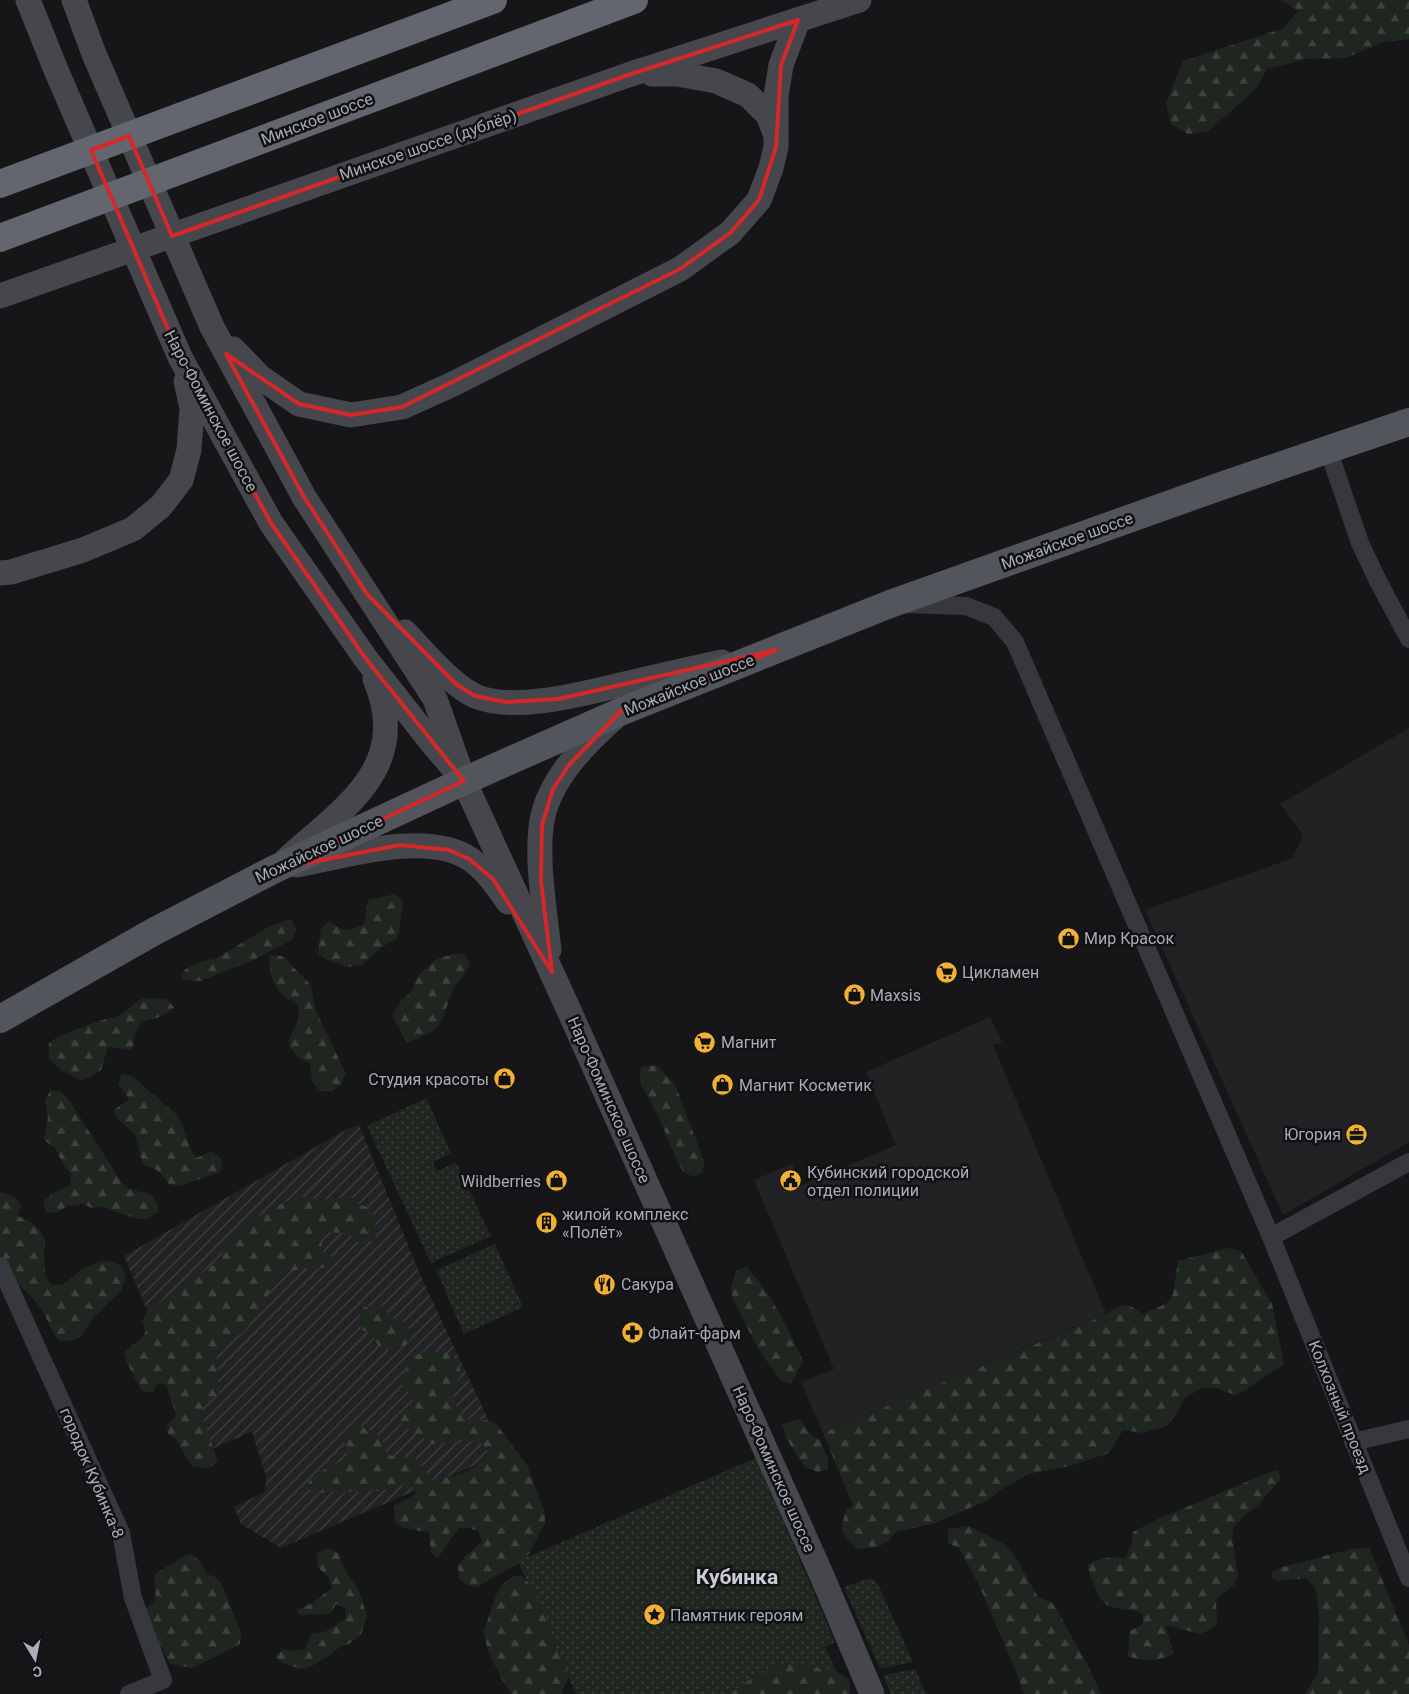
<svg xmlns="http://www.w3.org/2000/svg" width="1409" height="1694" font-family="Roboto,sans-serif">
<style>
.built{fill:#222225}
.industrial{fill:url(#industrial-furrows)}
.grass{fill:url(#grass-dots)}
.forest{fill:url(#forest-firs)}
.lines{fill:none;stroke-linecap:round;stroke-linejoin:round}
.street{stroke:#37383d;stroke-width:18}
.secondary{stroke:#45474d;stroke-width:25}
.primary{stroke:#53555c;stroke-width:28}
.highway{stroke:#63666e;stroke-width:28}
.marked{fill:none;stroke:#d62828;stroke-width:4;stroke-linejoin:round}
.labels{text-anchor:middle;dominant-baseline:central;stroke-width:5;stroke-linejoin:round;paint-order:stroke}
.street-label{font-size:16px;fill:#a8adb8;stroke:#111113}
.poi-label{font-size:16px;fill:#a8adb8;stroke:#111113;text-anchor:start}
.district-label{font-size:21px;font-weight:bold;fill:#c9ccd4;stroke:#111113}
</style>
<defs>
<pattern id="industrial-furrows" width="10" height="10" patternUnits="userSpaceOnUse" patternTransform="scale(1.25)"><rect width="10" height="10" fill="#222225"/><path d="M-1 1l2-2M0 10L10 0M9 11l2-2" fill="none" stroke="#3f3f43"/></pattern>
<pattern id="grass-dots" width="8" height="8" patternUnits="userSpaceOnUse" patternTransform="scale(1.25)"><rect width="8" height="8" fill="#1e261f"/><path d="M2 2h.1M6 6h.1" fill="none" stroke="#3c433d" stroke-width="1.8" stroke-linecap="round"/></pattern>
<pattern id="forest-firs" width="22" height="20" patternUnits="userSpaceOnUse" patternTransform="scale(1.25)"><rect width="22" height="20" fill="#1e261f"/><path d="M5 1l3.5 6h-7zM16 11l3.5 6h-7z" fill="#3c433d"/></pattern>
</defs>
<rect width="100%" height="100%" fill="#161618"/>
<!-- built -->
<g class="built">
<polygon points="1409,728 1409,1142 1283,1215 1145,910 1293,858 1303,834 1280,804"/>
<polygon points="990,1017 1002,1042 993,1045 1106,1314 823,1433 801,1382 834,1369 754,1180 792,1164 802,1185 896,1145 866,1072"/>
</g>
<!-- industrial -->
<polygon class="industrial" points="359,1125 422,1279 504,1453 281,1548 241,1524 234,1507 265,1492 266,1476 252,1432 207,1451 124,1256 349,1128"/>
<!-- grass -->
<g class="grass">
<polygon points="426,1098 451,1153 433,1162 437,1171 456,1162 491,1236 431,1263 367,1126"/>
<polygon points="495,1244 523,1307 464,1334 436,1270"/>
<polygon points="756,1458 835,1642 825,1647 847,1694 835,1680 772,1694 576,1694 518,1561"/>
<polygon points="867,1579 873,1579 878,1584 913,1662 880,1669 844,1587"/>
<polygon points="915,1669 926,1694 891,1694 883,1675"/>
</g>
<!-- forest -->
<g class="forest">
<polygon points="1280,0 1409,0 1409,39 1383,42 1346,58 1306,59 1267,69 1256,89 1207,132 1188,134 1171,124 1166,103 1183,61 1284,28 1298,11"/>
<path d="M395 894 403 902 398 938 380 948 362 965 347 967 325 959 318 953 321 929 329 921C343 932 348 932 364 924L368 900Z"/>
<polygon points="290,919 297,929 292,940 251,961 201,981 181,980 184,970 202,961 215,959 270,926"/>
<path d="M453 954H464L470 964C466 974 457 981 453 990 439 1025 446 1028 407 1043L392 1015 401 1001 411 992 419 975 435 960Z"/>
<path d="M270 955 282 956 311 985 316 1011 346 1074 341 1084 331 1092 319 1090 312 1081 310 1064C299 1058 293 1054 288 1042 295 1026 304 1018 295 1001 292 1000 286 999 284 996 273 987 267 968 270 955Z"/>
<path d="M154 998 166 999 174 1007C155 1029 135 1007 133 1050L108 1047 101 1070 82 1081 61 1070 49 1059V1043L59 1036 99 1021 118 1016 141 999Z"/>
<polygon points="656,1065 675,1084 704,1161 703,1172 693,1177 683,1171 677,1161 660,1120 643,1088 640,1078 641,1067"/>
<polygon points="121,1074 132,1076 177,1115 183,1126 190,1148 196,1158 212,1151 223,1161 220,1172 180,1186 169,1184 162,1175 154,1168 143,1165 135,1135 114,1115 115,1109 129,1099 119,1085"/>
<path d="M50 1091H61L69 1100 119 1178C121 1181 124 1185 127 1187 144 1197 153 1185 159 1211L148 1219H137L103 1207 92 1208 82 1204 67 1206 57 1213 46 1212 43 1201 52 1194 70 1185 71 1174 63 1164 55 1148 44 1140 48 1118 45 1101Z"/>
<path d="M0 1192 14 1196 21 1205 18 1216 29 1221 38 1228 45 1239 44 1251 45 1275 51 1284 63 1285C76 1273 101 1252 119 1265 122 1267 124 1272 126 1275L121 1291 93 1318 81 1337 71 1341 59 1340C50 1330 48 1319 41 1309 32 1295 13 1279 0 1270Z"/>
<path d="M297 1196 321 1200 350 1196 357 1203 372 1209 376 1230 375 1240 365 1243 355 1241 349 1234 329 1232 323 1237 321 1250 332 1257 327 1267 317 1269 305 1268 279 1274 255 1317 244 1332 235 1337 216 1352 220 1394 203 1405V1419L218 1462 208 1468 194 1467 187 1460 177 1440 168 1434 167 1424 174 1418 176 1415 166 1385 157 1383 153 1393 142 1391 127 1363 124 1352C132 1345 141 1341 146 1331L142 1322 146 1312 220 1260 223 1250 250 1220Z"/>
<path d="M1228 1248 1241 1251 1272 1304 1284 1364 1244 1391 1235 1395 1216 1388H1201L1183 1400 1179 1410 1167 1426 1143 1433 1123 1430 1109 1453 1070 1466 1028 1474 1014 1483 1005 1487 988 1500 935 1523 896 1532C884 1549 875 1547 856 1549L843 1533 842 1524 846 1510 853 1505 823 1433 1107 1314C1124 1301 1126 1303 1143 1314L1167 1303 1173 1294 1178 1261Z"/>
<path d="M747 1267C772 1295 788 1328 803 1361L791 1384 780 1380 757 1347 733 1299 731 1288 736 1271Z"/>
<path d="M383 1305 390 1318 404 1322 410 1331V1341L400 1349H379C376 1339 372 1334 362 1330L358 1320 364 1307Z"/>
<path d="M425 1351 451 1353 457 1362 461 1372 452 1394 458 1410 464 1419 486 1420 496 1424 527 1465 545 1513V1523L529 1554 517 1564 477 1587 467 1585 459 1579 458 1566 465 1556 482 1542 478 1531 469 1528H459L437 1559 431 1552 429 1532C410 1529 389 1531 395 1505L416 1494 411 1485C399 1483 390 1489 379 1491L314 1493 307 1485 314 1475 347 1458V1448L343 1439 352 1430 361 1426 380 1436 388 1455 418 1460 431 1480C452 1478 477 1471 488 1452L482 1444 472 1441 432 1444 403 1425 398 1415 416 1403C410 1394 403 1388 400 1378L407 1370 410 1358Z"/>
<polygon points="800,1419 812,1436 820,1440 828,1459 828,1469 818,1472 805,1467 787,1440 782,1424"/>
<path d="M1278 1470 1281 1479 1254 1509 1244 1515 1233 1528 1232 1539 1238 1575 1234 1585 1218 1597 1216 1602 1217 1624 1209 1630 1200 1634 1165 1625 1174 1654C1159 1661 1144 1662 1128 1656L1130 1631 1143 1624V1614C1133 1609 1125 1610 1115 1608 1097 1605 1093 1581 1087 1566 1099 1556 1111 1558 1126 1558L1132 1541 1133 1532 1158 1519 1270 1472Z"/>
<polygon points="969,1526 1004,1544 1015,1556 1038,1597 1053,1603 1087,1664 1101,1694 1024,1694 1016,1671 979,1585 959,1548 948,1543 948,1529"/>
<polygon points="1369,1547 1409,1645 1409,1694 1305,1694 1318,1673 1319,1616 1316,1589 1306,1578 1278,1581 1273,1578 1271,1573 1279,1568 1351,1549"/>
<path d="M328 1548 338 1553 344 1568 359 1591 367 1616 361 1635 349 1644 340 1647 330 1655 310 1667 300 1669 283 1663 275 1657 283 1649 295 1651 305 1649 311 1634 327 1631 346 1618 345 1608 336 1604 331 1613C321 1615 312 1613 302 1616L296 1611 312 1603 332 1588 329 1579 318 1567 316 1554Z"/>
<path d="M190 1554 199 1560 207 1574 215 1577 221 1583 241 1632 240 1644 199 1665 191 1668 170 1664 144 1614 149 1605 155 1602C157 1592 153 1584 155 1574L182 1557Z"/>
<path d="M520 1575C541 1590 545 1622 555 1645 558 1653 565 1661 567 1669 570 1678 566 1684 562 1691L563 1694H512C502 1682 486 1650 484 1634 483 1629 488 1621 489 1616 495 1598 499 1578 520 1575Z"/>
<path d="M793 1663 837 1672 849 1680 850 1694H731C748 1678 770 1667 793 1663Z"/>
</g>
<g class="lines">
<!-- street -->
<g class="street">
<polyline points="1328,449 1360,543 1377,579 1409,639"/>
<polyline points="905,604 966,606 994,617 1015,642 1271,1237 1409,1578"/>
<polyline points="1271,1237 1409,1162"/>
<polyline points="0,1266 121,1533 133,1598 163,1680 129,1694"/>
<polyline points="1353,1442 1409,1429"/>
</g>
<!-- secondary -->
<g class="secondary">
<polyline points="28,0 56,70 180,357 271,523 366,659 432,743 455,770"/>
<polyline points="74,0 94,54 212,327 304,497 435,699 464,781 572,1017 822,1576 872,1694"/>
<polyline points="652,74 677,74 716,81 748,95 768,115 775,133"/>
<polyline points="0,296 628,75 859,0"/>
<polyline points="233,349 260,377 299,404 351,415 402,407 453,384 680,269 730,233 759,200 771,168 776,147 776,96 781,65 798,20"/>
<polyline points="0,573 11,572 83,550 133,529 161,506 181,480 189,450 192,408 186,381"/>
<path d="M405 632C424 652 451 685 475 696 514 713 585 693 625 684 658 676 690 669 722 662"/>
<path d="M287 859C345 807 412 767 375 679"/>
<path d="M297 865C345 856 427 830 470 859 487 871 497 886 508 902"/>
<path d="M549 950C545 912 533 844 545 808 557 772 586 743 614 718"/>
</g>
<!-- primary -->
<polyline class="primary" points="0,1019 155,931 275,869 464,781 620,712 890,604 1224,485 1409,422"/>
<!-- highway -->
<g class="highway">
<polyline points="0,184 493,0"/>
<polyline points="0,238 634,0"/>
</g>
</g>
<!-- marked area -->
<path class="marked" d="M798 20 781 65 776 147 759 200 730 233 680 269 402 407 351 415 299 404 226 354 304 497 367 594 456 684 475 696 506 702 558 699 776 650 620 712 569 765 553 789 542 825 541 881 552 972 493 879 469 859 449 850 400 845 275 869 464 781 366 659 271 523 180 357 91 150 129 136 172 236 628 75Z"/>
<!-- icons -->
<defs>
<symbol id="shop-disc" viewBox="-11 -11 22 22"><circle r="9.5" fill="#f2b134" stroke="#111113"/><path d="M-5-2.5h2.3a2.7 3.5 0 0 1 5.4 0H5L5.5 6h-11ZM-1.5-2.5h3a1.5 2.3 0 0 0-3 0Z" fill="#111"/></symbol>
<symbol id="supermarket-disc" viewBox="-11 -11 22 22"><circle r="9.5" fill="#f2b134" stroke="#111113"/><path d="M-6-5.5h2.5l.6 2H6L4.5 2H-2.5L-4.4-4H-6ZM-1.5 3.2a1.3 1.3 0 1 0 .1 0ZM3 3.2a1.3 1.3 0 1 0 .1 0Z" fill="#111"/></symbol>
<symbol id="office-disc" viewBox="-11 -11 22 22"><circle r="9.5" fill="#f2b134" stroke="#111113"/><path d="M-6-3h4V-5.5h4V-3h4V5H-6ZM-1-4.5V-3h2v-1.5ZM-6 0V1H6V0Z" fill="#111"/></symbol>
<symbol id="civic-disc" viewBox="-11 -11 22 22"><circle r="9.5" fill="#f2b134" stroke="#111113"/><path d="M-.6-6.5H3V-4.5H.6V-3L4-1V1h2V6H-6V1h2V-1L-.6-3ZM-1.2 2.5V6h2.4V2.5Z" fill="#111"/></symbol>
<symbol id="building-disc" viewBox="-11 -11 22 22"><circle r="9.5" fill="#f2b134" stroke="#111113"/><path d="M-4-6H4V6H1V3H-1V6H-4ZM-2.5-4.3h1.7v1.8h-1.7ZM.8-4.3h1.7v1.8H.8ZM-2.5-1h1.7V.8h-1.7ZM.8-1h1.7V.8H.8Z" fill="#111"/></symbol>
<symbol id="restaurant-disc" viewBox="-11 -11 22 22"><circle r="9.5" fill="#f2b134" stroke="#111113"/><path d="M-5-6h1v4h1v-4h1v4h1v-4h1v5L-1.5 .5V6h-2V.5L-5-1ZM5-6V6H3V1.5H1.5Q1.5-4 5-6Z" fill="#111"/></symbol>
<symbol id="pharmacy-disc" viewBox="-11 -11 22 22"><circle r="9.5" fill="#f2b134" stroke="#111113"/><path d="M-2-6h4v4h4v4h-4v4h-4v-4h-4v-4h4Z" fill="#111"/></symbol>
<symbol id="sight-disc" viewBox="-11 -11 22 22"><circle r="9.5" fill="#f2b134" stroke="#111113"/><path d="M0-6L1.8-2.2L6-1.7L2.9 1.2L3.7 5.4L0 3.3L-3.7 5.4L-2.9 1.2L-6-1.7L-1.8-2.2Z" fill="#111"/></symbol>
</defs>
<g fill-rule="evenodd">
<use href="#shop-disc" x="1056" y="926" width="25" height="25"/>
<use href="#supermarket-disc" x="934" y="960" width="25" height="25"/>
<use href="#shop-disc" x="842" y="982" width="25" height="25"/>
<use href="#supermarket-disc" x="692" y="1030" width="25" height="25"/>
<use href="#shop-disc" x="492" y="1066" width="25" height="25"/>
<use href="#shop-disc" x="710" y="1072" width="25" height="25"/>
<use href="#office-disc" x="1344" y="1122" width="25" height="25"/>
<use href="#shop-disc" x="544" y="1168" width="25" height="25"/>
<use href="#civic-disc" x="778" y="1168" width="25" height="25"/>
<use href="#building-disc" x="534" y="1210" width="25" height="25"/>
<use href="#restaurant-disc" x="592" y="1272" width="25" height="25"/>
<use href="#pharmacy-disc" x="620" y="1320" width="25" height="25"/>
<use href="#sight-disc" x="642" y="1602" width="25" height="25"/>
</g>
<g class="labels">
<!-- street labels -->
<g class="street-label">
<text transform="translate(317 119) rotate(-21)">Минское шоссе</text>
<text transform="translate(428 145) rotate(-19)">Минское шоссе (дублёр)</text>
<text transform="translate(211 411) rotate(62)">Наро-Фоминское шоссе</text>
<text transform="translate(1067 541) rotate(-20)">Можайское шоссе</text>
<text transform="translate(689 685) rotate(-22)">Можайское шоссе</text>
<text transform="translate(319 849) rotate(-25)">Можайское шоссе</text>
<text transform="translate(609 1100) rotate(66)">Наро-Фоминское шоссе</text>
<text transform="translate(1340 1407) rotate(68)">Колхозный проезд</text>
<text transform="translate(774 1469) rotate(66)">Наро-Фоминское шоссе</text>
<text transform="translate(92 1473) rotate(67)">городок Кубинка-8</text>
</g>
<!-- poi labels -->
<g class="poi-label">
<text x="1084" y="938">Мир Красок</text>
<text x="962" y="972">Цикламен</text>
<text x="870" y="995">Maxsis</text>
<text x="721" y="1042">Магнит</text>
<text x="489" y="1079" text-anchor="end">Студия красоты</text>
<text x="739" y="1085">Магнит Косметик</text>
<text x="1341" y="1134" text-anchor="end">Югория</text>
<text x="807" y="1172">Кубинский городской<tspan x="807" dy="18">отдел полиции</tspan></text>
<text x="541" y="1181" text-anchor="end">Wildberries</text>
<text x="562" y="1214">жилой комплекс<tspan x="562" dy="18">«Полёт»</tspan></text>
<text x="621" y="1284">Сакура</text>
<text x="648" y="1333">Флайт-фарм</text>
<text x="670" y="1615">Памятник героям</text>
</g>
<!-- district labels -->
<g class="district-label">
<text x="737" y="1577">Кубинка</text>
</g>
</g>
<!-- north arrow -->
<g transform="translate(35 1659) rotate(170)" stroke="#111113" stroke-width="4" paint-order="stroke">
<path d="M0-4L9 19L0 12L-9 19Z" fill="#a8adb8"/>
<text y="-8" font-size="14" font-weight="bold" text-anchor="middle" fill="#a8adb8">С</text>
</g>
</svg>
